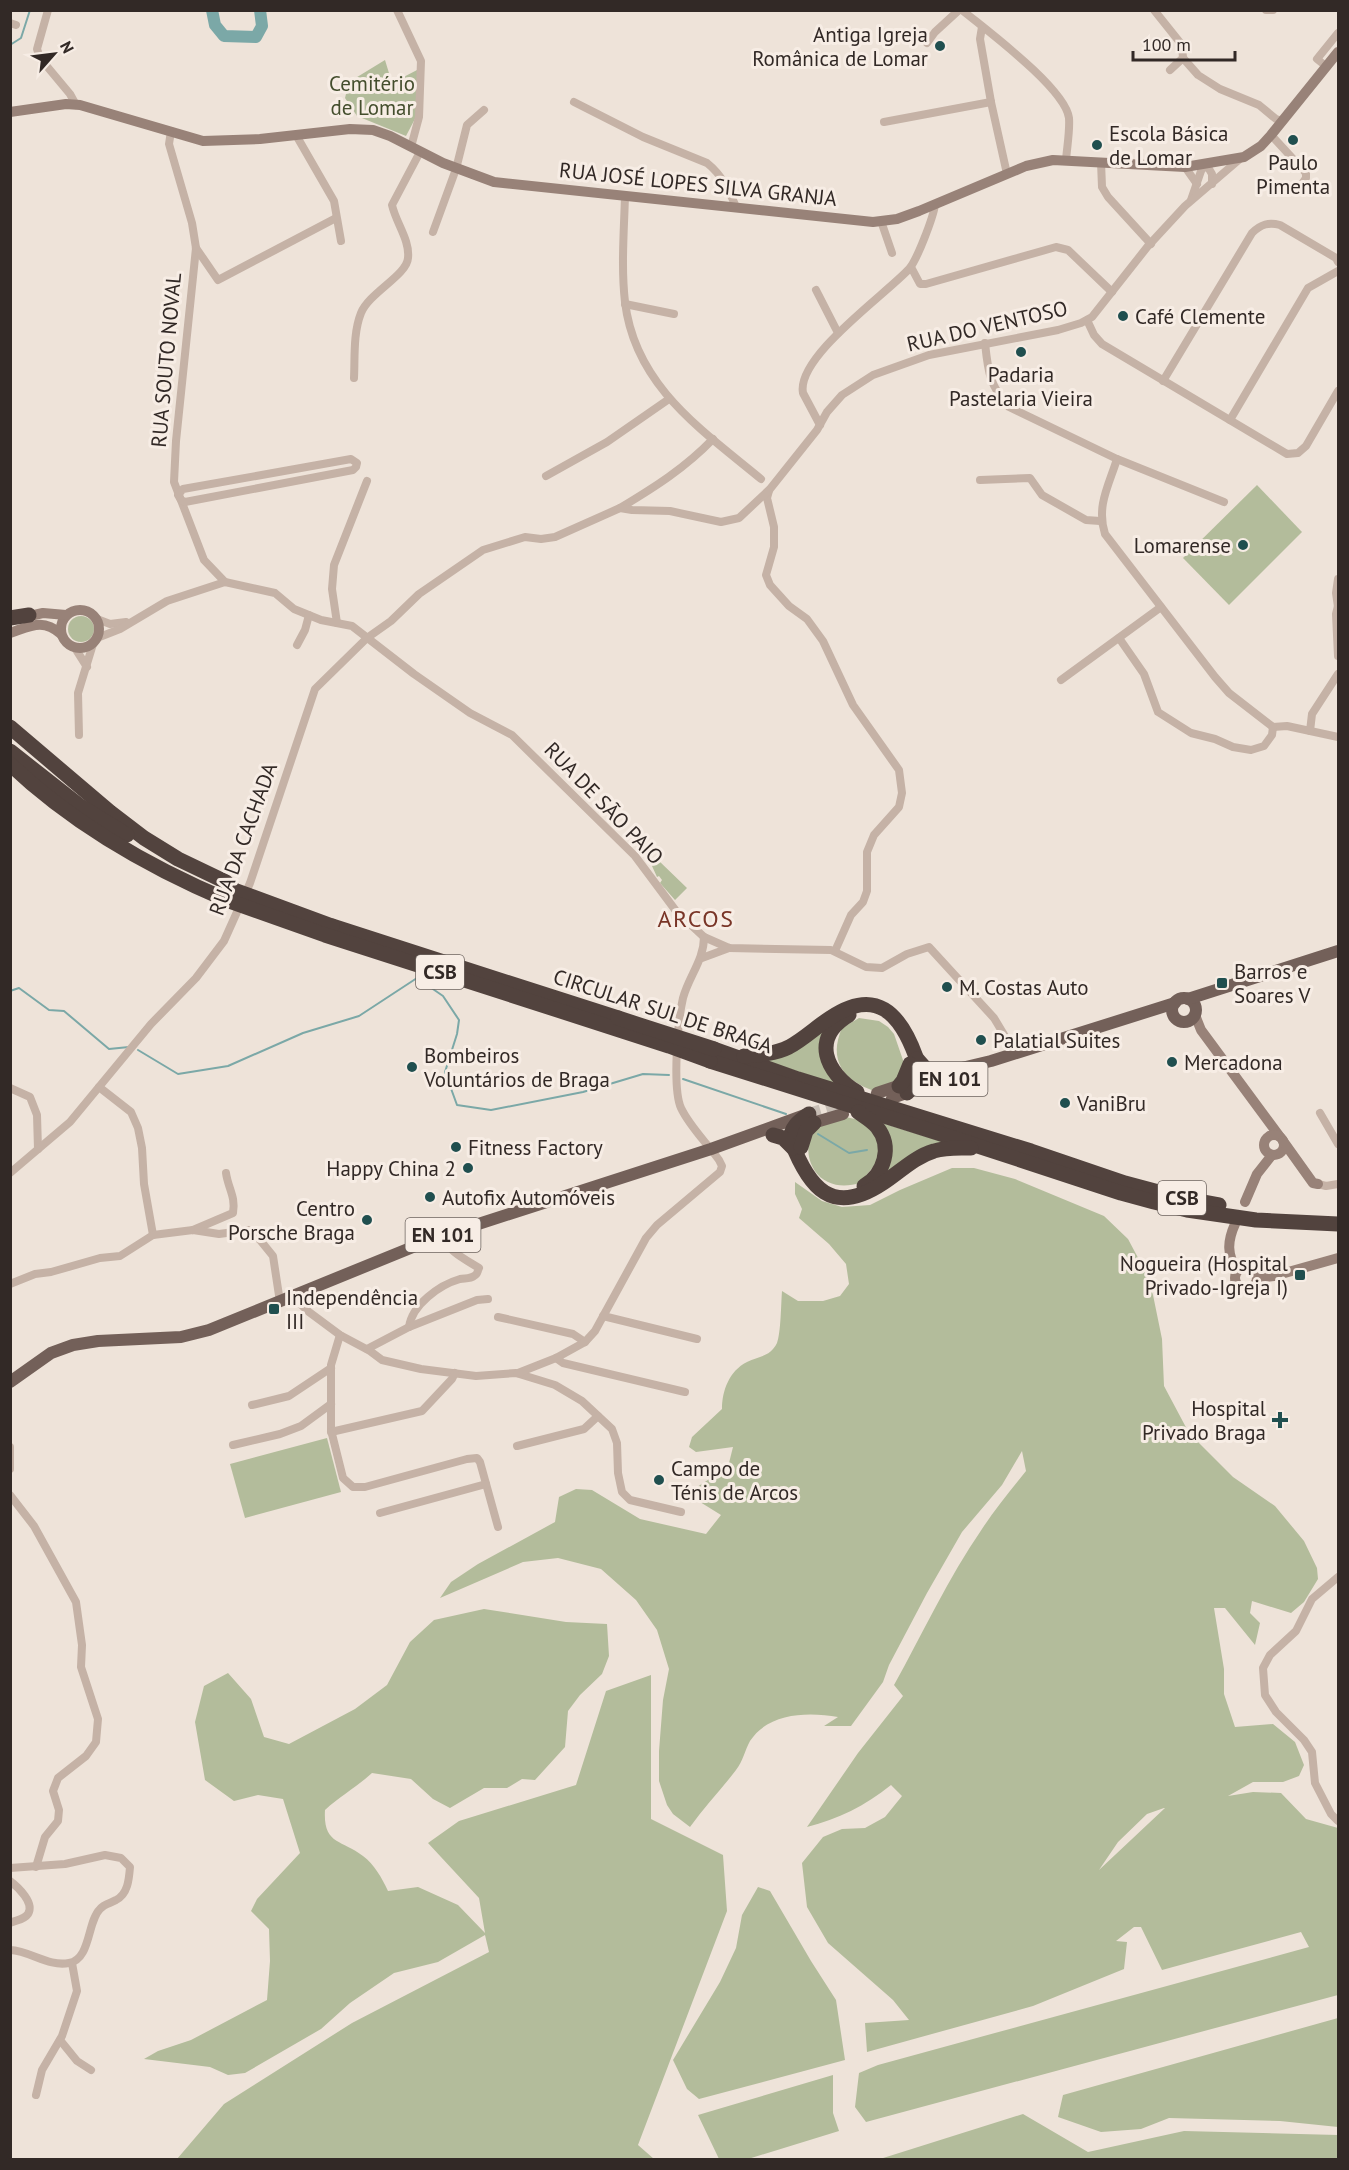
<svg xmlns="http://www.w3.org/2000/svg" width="1349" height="2170" font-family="'PT Sans',sans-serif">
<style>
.green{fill:#b3bc9b;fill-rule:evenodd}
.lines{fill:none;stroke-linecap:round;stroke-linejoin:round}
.stream{stroke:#7ba8a7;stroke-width:2}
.river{stroke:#7ba8a7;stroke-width:12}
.primary-tunnel{stroke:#c8beb5;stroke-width:12;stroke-dasharray:12 6;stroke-linecap:butt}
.street{stroke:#c5b2a6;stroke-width:8}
.secondary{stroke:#988278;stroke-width:10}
.primary{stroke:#736059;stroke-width:12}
.highway{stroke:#52433e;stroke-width:15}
.highway-bridge{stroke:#52433e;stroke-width:15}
.poi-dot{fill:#204f4f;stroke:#f7ede5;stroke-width:2}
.labels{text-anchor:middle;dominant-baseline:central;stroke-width:6;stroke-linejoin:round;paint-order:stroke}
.shield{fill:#f7ede5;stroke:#6d645f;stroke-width:1.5}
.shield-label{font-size:20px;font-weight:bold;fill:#322926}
.poi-label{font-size:21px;fill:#322926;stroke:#f7ede5;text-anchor:start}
.park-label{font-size:21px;fill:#444e2d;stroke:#f7ede5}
.street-label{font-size:21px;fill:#322926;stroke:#f7ede5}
.quarter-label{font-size:24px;letter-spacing:1.5px;fill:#793527;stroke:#f7ede5}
</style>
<rect width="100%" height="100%" fill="#eee3d9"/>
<!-- green -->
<g class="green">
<polygon points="385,60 392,83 419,69 417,115 406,136 357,116 345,98 349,82"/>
<polygon points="1257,485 1302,532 1229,605 1183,558"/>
<circle cx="81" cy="629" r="13"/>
<polygon points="658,860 687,888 675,900 660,883 662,880 659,876 657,877 652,866"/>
<path d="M859 1018 879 1021 888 1027 894 1034 904 1063 897 1081 874 1091C843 1080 828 1060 842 1028Z"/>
<polygon points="831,1022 825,1034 842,1086 763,1060"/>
<path d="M846 1117 859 1120 880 1139 882 1156 860 1183C850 1186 838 1187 828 1182 806 1172 800 1136 823 1124 830 1121 838 1119 846 1117Z"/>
<path d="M882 1123 950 1144 883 1175C897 1154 890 1145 882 1123Z"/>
<path d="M952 1168H974L1015 1179 1104 1216 1128 1239 1144 1269 1153 1295 1162 1339 1164 1386 1189 1433 1233 1477 1275 1506 1304 1541 1317 1568 1318 1579 1304 1602 1291 1613 1252 1601 1250 1613 1260 1623 1255 1645 1225 1608H1214L1224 1669V1694L1235 1727 1273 1724 1295 1742 1304 1765 1299 1776 1283 1782H1253L1228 1796 1253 1792 1281 1793 1306 1819 1338 1828V1995L866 2122 855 2107 859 2073 878 2065 1309 1947 1301 1932 1162 1970 1141 1927H1134L1116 1941 1127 1942 1124 1969 1033 2006 867 2052 865 2023 909 2020 893 2000 828 1943 807 1907 802 1863 823 1837 842 1829 865 1828 885 1817 902 1796 891 1785C865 1806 838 1819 807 1827L858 1753 903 1696 894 1685C923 1633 948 1578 982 1529 995 1509 1011 1490 1026 1471L1022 1451 1002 1485 962 1532 927 1593 889 1665 883 1682 851 1726H824L838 1717C809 1712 769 1712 750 1741 745 1750 743 1761 736 1770 721 1790 704 1807 690 1827L673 1814 667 1805 659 1781V1751L663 1700 669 1669 657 1630 636 1600 601 1569 558 1558 523 1562 440 1598 451 1582 478 1564 555 1522 559 1497 576 1489 592 1490 640 1519 706 1534 721 1515 692 1497 697 1487 728 1467 733 1447 696 1452 689 1447 692 1437 722 1409C722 1391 729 1371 747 1362 759 1356 770 1357 777 1343 781 1332 781 1304 782 1291L798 1301H823L840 1296 849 1284 846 1264 829 1244 799 1218 802 1209 795 1194V1182L822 1201 842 1207 870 1205 900 1190ZM1164 1808H1165L1099 1870 1118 1842 1147 1814Z"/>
<polygon points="327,1438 341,1492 245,1518 230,1464"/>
<path d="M484 1609 566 1622 607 1624 609 1656 602 1674 580 1695 568 1711 565 1747 535 1780 522 1779 507 1788H484L450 1808 433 1799 411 1779 372 1773C357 1787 340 1796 325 1810 323 1845 341 1839 363 1856 374 1864 382 1878 388 1891L418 1887 458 1905 485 1933 479 1898 428 1843 459 1821 576 1785 606 1691 651 1675V1819L723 1855 727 1911 638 2145 654 2159H177L224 2104 352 2023 489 1952 485 1935 438 1962 394 1973 350 2003 321 2029 245 2073 228 2075 210 2067 144 2059 158 2051 191 2040 267 2000 270 1961 269 1929 251 1911 257 1899 300 1853 283 1799 258 1795 234 1801 205 1780 195 1722 204 1686 228 1673 251 1699 264 1737 289 1744 355 1709 387 1685 410 1642 434 1620Z"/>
<polygon points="758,1887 770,1891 811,1961 836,2000 845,2060 699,2099 687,2089 673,2060 720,1982 736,1948 742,1915"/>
<polygon points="1338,2018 1338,2127 1280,2121 1169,2118 1141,2129 1101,2132 1058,2117 1063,2095"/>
<polygon points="833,2075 833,2113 839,2131 748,2159 719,2159 698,2115"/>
<polygon points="1023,2114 1088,2152 1184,2131 1338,2135 1338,2159 880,2159"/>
</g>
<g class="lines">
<!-- stream -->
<g class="stream">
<polyline points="10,45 21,38 30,10"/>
<polyline points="10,991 19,988 49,1010 64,1011 109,1049 129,1047"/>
<polyline points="138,1050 178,1074 228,1066 303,1033 359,1016 417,978 443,996 459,1020 457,1034 445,1072 457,1105 491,1110 583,1092 643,1074 669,1075"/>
<polyline points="683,1079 786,1114"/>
<polyline points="818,1134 849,1153 867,1150"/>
</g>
<!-- river -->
<polyline class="river" points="212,10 215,25 224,36 256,37 262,26 260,10"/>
<!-- primary-tunnel -->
<polyline class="primary-tunnel" points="809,1114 845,1103"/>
<!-- street -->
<g class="street">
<polyline points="48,10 37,49 40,58 70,94 76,105"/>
<polyline points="397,10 421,61 419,117 411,147"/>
<path d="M962 10C986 30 1065 88 1069 118 1070 131 1067 147 1066 160"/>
<polyline points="1154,10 1182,45 1183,58"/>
<polyline points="1266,10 1273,10"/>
<polyline points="10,23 16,25"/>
<polyline points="982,27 980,39 991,102 1007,174"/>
<polyline points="927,43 935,32 959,10"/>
<polyline points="1327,67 1317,59 1338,33"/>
<polyline points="1170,70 1183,58 1198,75 1220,89 1259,105 1276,119 1283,121"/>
<path d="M574 102 643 137 707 163C722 175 729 190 736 207"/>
<polyline points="884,122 991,102"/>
<polyline points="171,131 169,144 192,223 196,248 176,441 174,482 204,560 225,582"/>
<polyline points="296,135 334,201 341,241"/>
<polyline points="1271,135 1306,173 1306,178 1299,188"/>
<polyline points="1101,162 1102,187 1108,197 1151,244"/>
<polyline points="1185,167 1197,184"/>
<path d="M625 196C624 231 621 267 625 302 635 386 702 430 761 479"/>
<polyline points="1191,200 1201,171 1206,164 1212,174 1212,184"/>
<polyline points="881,221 892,253"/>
<polyline points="433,232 456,169 467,125 484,110"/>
<polyline points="196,248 218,280 336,218"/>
<polyline points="911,267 920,284 926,284 1056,247 1068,250 1112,292"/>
<polyline points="816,290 838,333"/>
<polyline points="625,304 674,314"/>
<polyline points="1087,320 1094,335 1102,344 1287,454 1298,453 1306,446 1338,391"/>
<path d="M985 343C988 371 989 385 1009 407L1117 459 1224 502"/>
<path d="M354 378C355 358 353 333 361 313 369 293 407 275 408 258 410 240 396 223 392 205L420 152"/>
<path d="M1163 381 1252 233C1261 224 1269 222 1280 225L1336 258 1338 262"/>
<polyline points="1230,420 1308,288 1338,271"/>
<path d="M820 425 803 393C796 357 885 295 909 269 917 260 933 218 935 205"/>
<polygon points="351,459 357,463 356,467 353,470 185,502 181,500 178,495 183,489"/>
<path d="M1117 459C1109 485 1096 506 1105 534L1215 677 1229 693 1273 727 1287 726 1338 737"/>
<polyline points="546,476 607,442 669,399"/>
<polyline points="980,480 1030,478 1042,495 1086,520 1100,521"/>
<polyline points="769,491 767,498 774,527 774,547 766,575 770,585 789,606 807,619 823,641 853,705 899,770 902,793 899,807 874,835 867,852 867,891 863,902 851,915 835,951"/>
<path d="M620 508C655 487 685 468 713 439"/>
<polyline points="1338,606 1336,614 1338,656"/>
<polyline points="1338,607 1336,593 1338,579"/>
<polyline points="97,619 110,624 126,622"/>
<polyline points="337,623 332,589 334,565 367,481"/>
<polyline points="97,638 120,629 167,601 225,582 275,593 294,609 321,620 352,626 414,674 470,713 512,735 635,856 676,911 704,937 729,948 831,950 866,967 882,968 907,954 929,947 994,1018 1015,1053"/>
<polyline points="1119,638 1144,674 1158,712 1191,733 1215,739 1233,747 1251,750 1264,746 1272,735 1273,727"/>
<polyline points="297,645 305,630 309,615"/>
<polyline points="75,648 87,667"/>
<polyline points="1061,680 1161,607"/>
<polyline points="1310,731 1312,714 1338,674"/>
<polyline points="79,735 78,693 93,644"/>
<polyline points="702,958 729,948"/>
<polyline points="99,1087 131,1112 138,1128 142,1148 144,1184 153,1235"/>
<polyline points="10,1088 30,1097 37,1115 38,1149"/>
<polyline points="1320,1113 1338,1144"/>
<polyline points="10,1173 70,1122 151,1024 196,978 224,941 250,883 315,689 367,638 391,621 419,594 483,550 525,537 541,539 555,537 620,508 632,510 670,511 721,522 739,518 770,489 817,430 827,412 842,395 873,375 929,355 1058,330 1081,323 1092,317 1148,246 1185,206 1241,158"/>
<polyline points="1318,1184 1326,1186 1338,1184"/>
<path d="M193 1230 233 1213C236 1197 228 1188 226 1173"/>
<polyline points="10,1284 35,1274 51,1272 100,1258 120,1256 153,1235 193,1230 219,1234 249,1230 260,1240 273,1256 280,1302"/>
<polyline points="293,1297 309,1312 340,1335 370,1351 382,1360 421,1369 476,1376 516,1373 555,1385 582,1401 612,1429 617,1443 618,1473 622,1492 630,1500 681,1512"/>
<polyline points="603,1316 697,1339"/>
<polyline points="498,1317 573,1334 585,1342"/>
<path d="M409 1327C412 1305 439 1285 460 1279 465 1278 470 1279 474 1276 478 1274 477 1272 479 1268 463 1258 450 1252 441 1236"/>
<polyline points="340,1335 331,1365 331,1430 343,1478 353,1487 365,1487 467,1459 477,1458 480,1462 498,1527"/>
<polyline points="367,1349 409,1327 477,1300 488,1299"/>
<polyline points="556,1358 563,1363 685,1392"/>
<path d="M518 1373 556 1358 585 1342 595 1331 646 1238 657 1225 720 1172 722 1166 719 1160C707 1143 690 1127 681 1108 672 1088 678 1019 683 998 689 976 704 960 704 937"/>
<polyline points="252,1405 289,1396 331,1368"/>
<polyline points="331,1432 422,1411 452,1379 455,1373"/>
<polyline points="233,1445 280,1434 301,1426 331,1404"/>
<polyline points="517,1446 584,1429 598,1416"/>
<polyline points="10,1447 10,1469"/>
<polyline points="10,1495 34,1526 76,1602 82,1645 81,1667 98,1719 96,1742 86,1756 58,1778 53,1791 59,1810 58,1821 45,1837 36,1867"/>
<polyline points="380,1513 486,1484"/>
<polyline points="1338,1577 1312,1599 1296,1631 1270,1655 1263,1668 1265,1695 1276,1712 1304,1740 1312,1752 1315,1783 1331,1814 1338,1821"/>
<path d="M10 1868 65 1864 105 1855 121 1858 130 1867C129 1879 128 1894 116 1900 111 1903 104 1904 100 1909 87 1922 91 1959 69 1963 48 1967 31 1951 10 1950"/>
<path d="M10 1881C18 1887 35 1903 28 1914 24 1920 16 1920 10 1923"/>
<polyline points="60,2040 77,2061 91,2070"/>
<polyline points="36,2095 42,2070 62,2036 77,1991 72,1963"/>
</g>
<!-- secondary -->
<g class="secondary">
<polyline points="10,112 66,104 80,105 203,141 260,139 350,129 373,130 390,136 443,163 494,182 873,222 897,219 919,211 1026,166 1053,160 1185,167 1244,157 1261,146 1271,135 1338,52"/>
<circle cx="80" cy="629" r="19"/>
<polyline points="25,617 43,613 66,615"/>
<path d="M10 633C31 626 43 618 61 634"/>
<polyline points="1195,1015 1201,1030 1280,1137"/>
<circle cx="1274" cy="1145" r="10"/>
<polyline points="1283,1141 1313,1183 1318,1184"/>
<polyline points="1245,1202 1257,1174 1272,1155"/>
<path d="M1235 1224C1227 1242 1227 1254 1237 1271"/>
<circle cx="1246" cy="1278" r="11"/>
<polyline points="1257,1278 1274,1276 1338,1258"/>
</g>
<!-- primary -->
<g class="primary">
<circle cx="1184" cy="1010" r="12"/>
<polyline points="1188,999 1338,951"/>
<polyline points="932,1075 991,1061 1175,1003"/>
<polyline points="877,1093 907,1083"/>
<polyline points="892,1098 965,1072"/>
<polyline points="806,1125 843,1114"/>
<polyline points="10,1382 51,1353 73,1345 98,1341 181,1337 209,1330 435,1238 711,1149 805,1115"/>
</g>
<!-- highway -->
<g class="highway">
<polyline points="10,618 29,615"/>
<polyline points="10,727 110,812 144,838 178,859 226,882 234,890"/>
<polyline points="10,751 80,806 127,835"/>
<path d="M10 764C72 823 151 868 229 901"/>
<polyline points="332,926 618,1018"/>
<path d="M849 1015C810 1038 826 1073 857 1092"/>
<polyline points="714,1049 798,1079 1031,1151 1125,1183 1181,1198 1219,1205"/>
<path d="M744 1056C759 1055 775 1054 789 1047 804 1039 816 1027 830 1018 876 987 900 1013 916 1057 921 1073 920 1081 907 1093"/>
<polyline points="917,1059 925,1068 939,1073"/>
<polyline points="710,1061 938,1133 1121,1193 1154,1202 1187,1210 1256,1220 1338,1224"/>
<polyline points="899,1086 903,1081 910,1064"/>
<path d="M858 1112C865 1117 872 1121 877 1127 893 1147 884 1174 864 1186"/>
<path d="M809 1114C799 1121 789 1128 791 1141 809 1188 832 1217 883 1183 900 1172 914 1157 934 1151 946 1147 958 1148 971 1148"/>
<polyline points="773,1135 783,1138 793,1148"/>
<polyline points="801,1147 806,1131 814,1123"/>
</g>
<!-- highway-bridge -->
<g class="highway-bridge">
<polyline points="234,890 332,926"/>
<polyline points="229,901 325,935 669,1046 710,1061"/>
<polyline points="618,1018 714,1049"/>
</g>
</g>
<!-- markers -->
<g class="poi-dot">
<circle cx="940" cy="46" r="6"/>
<circle cx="1293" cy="140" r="6"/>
<circle cx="1097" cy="145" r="6"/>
<circle cx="1123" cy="316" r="6"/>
<circle cx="1021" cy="352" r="6"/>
<circle cx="1243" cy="545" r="6"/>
<rect x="1216" y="977" width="12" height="12" rx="3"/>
<circle cx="947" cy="987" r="6"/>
<circle cx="981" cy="1040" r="6"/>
<circle cx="1172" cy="1062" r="6"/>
<circle cx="412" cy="1067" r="6"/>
<circle cx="1065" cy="1103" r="6"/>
<circle cx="456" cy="1147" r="6"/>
<circle cx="468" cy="1168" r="6"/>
<circle cx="430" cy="1197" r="6"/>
<circle cx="367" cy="1220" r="6"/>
<rect x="1294" y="1269" width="12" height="12" rx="3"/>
<rect x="268" y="1303" width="12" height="12" rx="3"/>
<path d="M1277 1411h6v6h6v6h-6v6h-6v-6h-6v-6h6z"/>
<circle cx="659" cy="1480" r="6"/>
</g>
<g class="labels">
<!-- shield labels -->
<g class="shield">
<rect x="416" y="955" width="48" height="34" rx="4.5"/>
<rect x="912.5" y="1062" width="75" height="34" rx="4.5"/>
<rect x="1158" y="1181" width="48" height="34" rx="4.5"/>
<rect x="405.5" y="1218" width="75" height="34" rx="4.5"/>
</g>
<g class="shield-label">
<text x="440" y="972">CSB</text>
<text x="950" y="1079">EN 101</text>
<text x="1182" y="1198">CSB</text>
<text x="443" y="1235">EN 101</text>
</g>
<!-- poi labels -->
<g class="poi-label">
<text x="928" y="34" text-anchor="end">Antiga Igreja<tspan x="928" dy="24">Românica de Lomar</tspan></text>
<text x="1109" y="133">Escola Básica<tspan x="1109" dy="24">de Lomar</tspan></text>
<text x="1293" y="162" text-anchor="middle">Paulo<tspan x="1293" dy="24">Pimenta</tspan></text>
<text x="1135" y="316">Café Clemente</text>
<text x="1021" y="374" text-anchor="middle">Padaria<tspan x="1021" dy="24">Pastelaria Vieira</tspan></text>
<text x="1231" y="545" text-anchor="end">Lomarense</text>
<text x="1234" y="971">Barros e<tspan x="1234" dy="24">Soares V</tspan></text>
<text x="959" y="987">M. Costas Auto</text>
<text x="993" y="1040">Palatial Suites</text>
<text x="424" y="1055">Bombeiros<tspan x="424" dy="24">Voluntários de Braga</tspan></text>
<text x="1184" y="1062">Mercadona</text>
<text x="1077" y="1103">VaniBru</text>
<text x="468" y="1147">Fitness Factory</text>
<text x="456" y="1168" text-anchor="end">Happy China 2</text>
<text x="442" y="1197">Autofix Automóveis</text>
<text x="355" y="1208" text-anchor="end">Centro<tspan x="355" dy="24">Porsche Braga</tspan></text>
<text x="1288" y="1263" text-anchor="end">Nogueira (Hospital<tspan x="1288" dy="24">Privado-Igreja I)</tspan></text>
<text x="286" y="1297">Independência<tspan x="286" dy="24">III</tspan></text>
<text x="1266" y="1408" text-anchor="end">Hospital<tspan x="1266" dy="24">Privado Braga</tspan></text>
<text x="671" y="1468">Campo de<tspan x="671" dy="24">Ténis de Arcos</tspan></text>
</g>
<!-- park labels -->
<g class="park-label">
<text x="372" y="83">Cemitério<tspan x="372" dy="24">de Lomar</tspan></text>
</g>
<!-- street labels -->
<g class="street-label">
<text transform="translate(698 184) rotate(6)">RUA JOSÉ LOPES SILVA GRANJA</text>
<text transform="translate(987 326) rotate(-13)">RUA DO VENTOSO</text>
<text transform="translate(166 360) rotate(-85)">RUA SOUTO NOVAL</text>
<text transform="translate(604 803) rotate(46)">RUA DE SÃO PAIO</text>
<text transform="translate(243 839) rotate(-70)">RUA DA CACHADA</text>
<text transform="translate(663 1011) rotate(18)">CIRCULAR SUL DE BRAGA</text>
</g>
<!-- quarter labels -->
<g class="quarter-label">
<text x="696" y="918">ARCOS</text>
</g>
</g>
<!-- border -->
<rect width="1349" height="2170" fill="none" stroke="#322926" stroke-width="24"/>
<!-- north arrow -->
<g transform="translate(54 54) rotate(62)" stroke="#f7ede5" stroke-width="4.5" paint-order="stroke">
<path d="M0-4.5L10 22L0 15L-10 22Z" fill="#322926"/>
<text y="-9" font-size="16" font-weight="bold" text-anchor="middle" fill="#322926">N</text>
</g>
<!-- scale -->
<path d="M1133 51v9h102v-9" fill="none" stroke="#322926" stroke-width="3"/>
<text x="1142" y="51" font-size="18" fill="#322926" stroke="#f7ede5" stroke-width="4.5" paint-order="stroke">100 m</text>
</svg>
